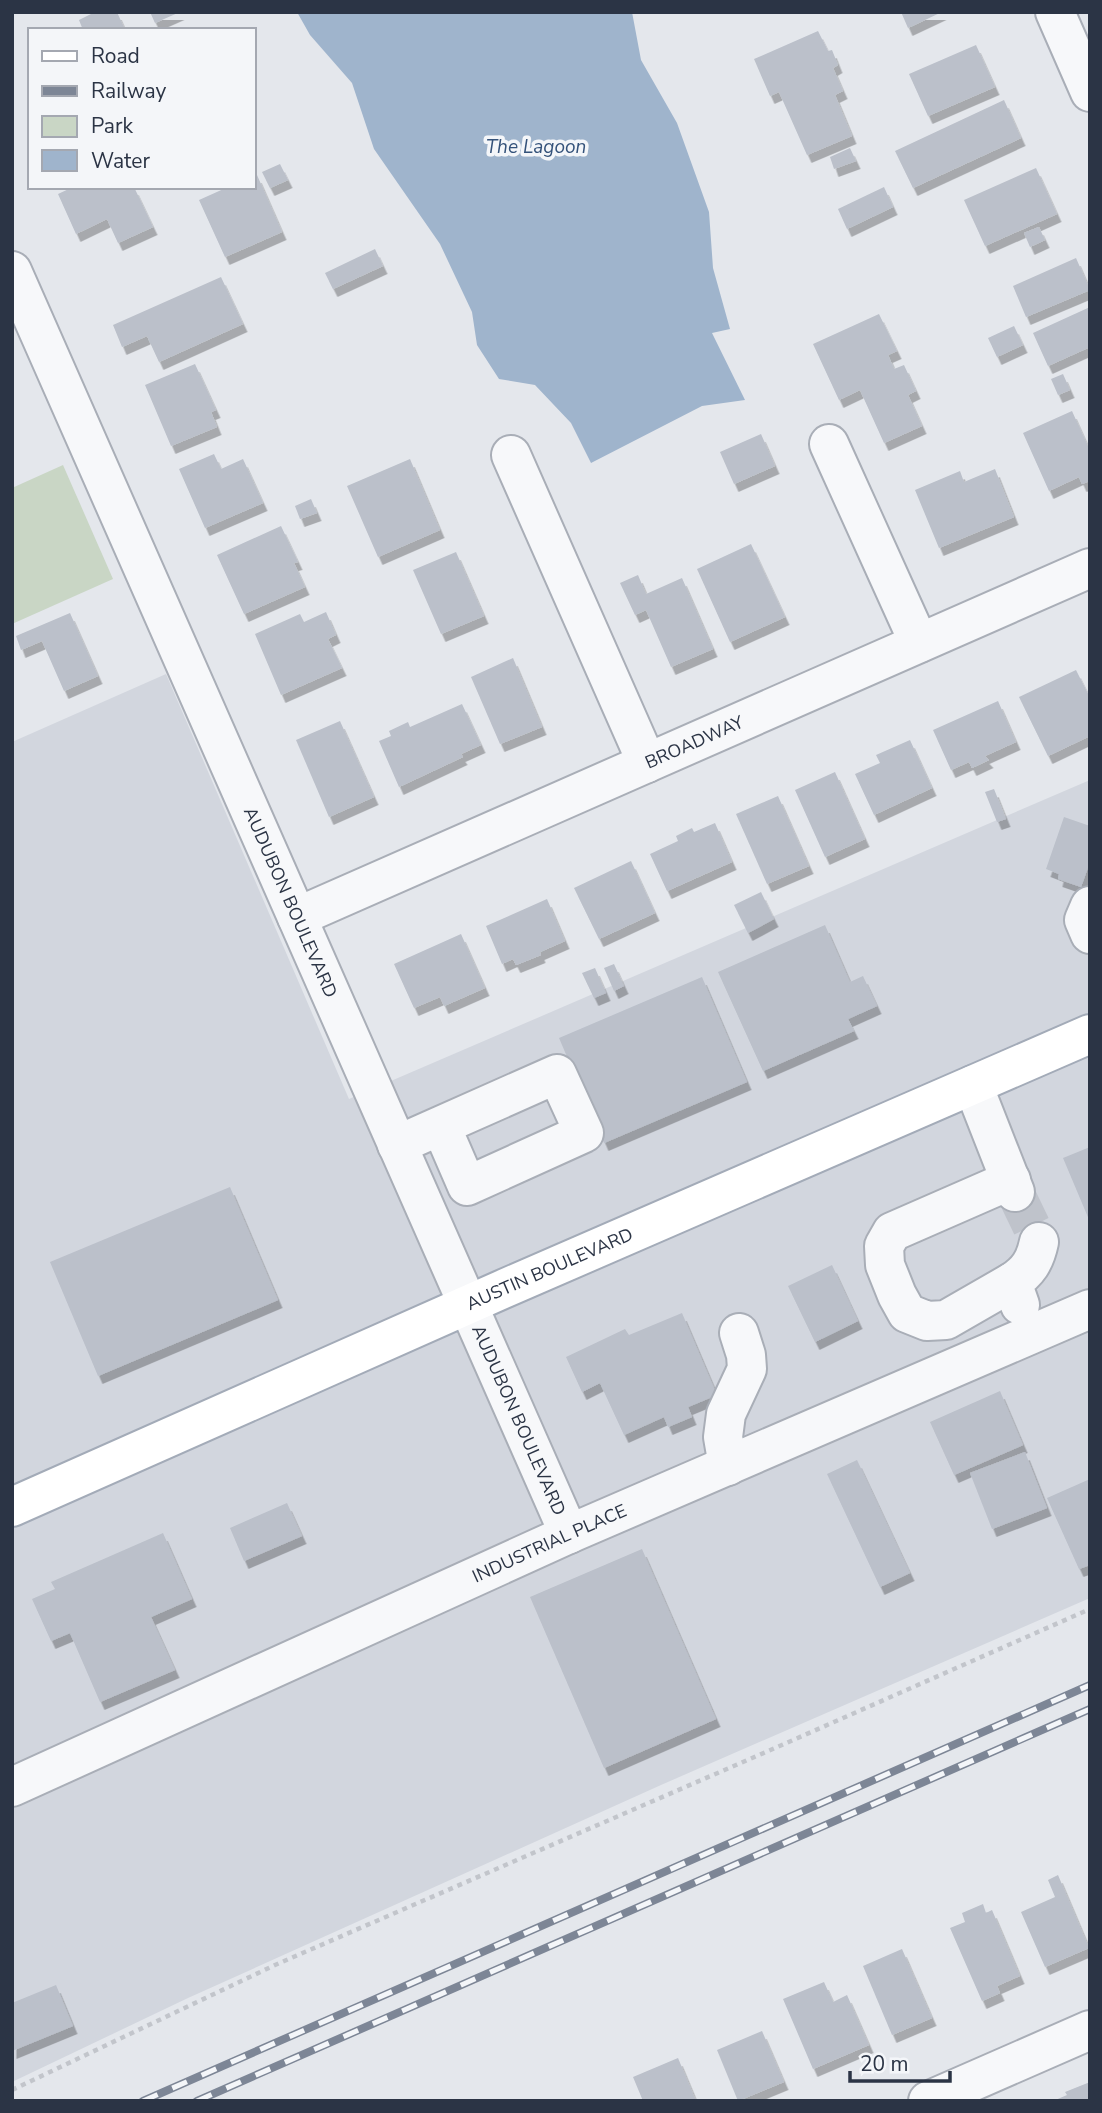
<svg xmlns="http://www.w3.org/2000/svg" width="1102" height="2113" font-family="'Nunito Sans',sans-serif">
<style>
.built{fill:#d2d6de}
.green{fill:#c9d6c5}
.water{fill:#9fb4cc}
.building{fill:#bbc0ca;filter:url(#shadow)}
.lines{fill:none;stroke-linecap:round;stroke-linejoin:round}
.minor-tunnel{stroke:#bfc3cb;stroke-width:38;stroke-dasharray:38 19;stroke-linecap:butt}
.minor-casing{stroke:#a9aeb7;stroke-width:42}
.major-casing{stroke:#a3abb8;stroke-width:42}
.path{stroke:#c2c5cb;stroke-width:4.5;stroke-dasharray:5 5;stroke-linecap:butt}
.minor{stroke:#f7f8fa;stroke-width:38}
.major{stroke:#fff;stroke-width:38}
.rail-casing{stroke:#7d8696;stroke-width:8}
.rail{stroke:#f4f6f9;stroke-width:5;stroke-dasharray:16;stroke-linecap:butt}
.labels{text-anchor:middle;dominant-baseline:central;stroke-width:7;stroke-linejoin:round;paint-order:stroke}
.street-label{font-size:18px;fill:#2b3445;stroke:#f4f6f9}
.water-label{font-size:19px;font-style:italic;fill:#34527a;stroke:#f4f6f9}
</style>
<defs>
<filter id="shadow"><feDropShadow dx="4.5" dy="8" stdDeviation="0" flood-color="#0004"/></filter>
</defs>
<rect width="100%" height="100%" fill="#e4e7ec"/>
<!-- built -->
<g class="built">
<polygon points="166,674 349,1099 1090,780 1090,1299 12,1783 12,742"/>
<polygon points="1090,1311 1090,1598 661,1785 188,1998 12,2082 12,1787"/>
</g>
<!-- green -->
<polygon class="green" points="63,465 113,579 12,624 12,488"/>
<!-- water -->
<polygon class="water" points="297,12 632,12 641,60 677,123 709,212 713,268 730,329 712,333 745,400 702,406 591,463 571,423 535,385 499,379 477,345 472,312 440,244 374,149 352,83 310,35"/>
<!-- building -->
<g class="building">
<polygon points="95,12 117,12 125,30 83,30 79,20"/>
<polygon points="150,12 180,12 155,23"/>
<polygon points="901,12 942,12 908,28"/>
<polygon points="818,31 828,51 832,50 838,65 833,68 843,91 835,95 852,136 807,155 779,92 770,96 754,59"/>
<polygon points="976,45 995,87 928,116 909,74"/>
<polygon points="1004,100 1021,138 913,188 895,151"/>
<polygon points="850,148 856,161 834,169 830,157"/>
<polygon points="280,164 288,180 270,188 262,172"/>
<polygon points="1036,168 1057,214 985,246 964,200"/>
<polygon points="257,175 282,232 225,257 199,200 228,187 254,187 254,176"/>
<polygon points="73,187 134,187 153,227 118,243 107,219 76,234 58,194"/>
<polygon points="884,187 893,207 847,229 838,209"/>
<polygon points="1039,227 1045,240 1030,247 1024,233"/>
<polygon points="375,249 383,266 333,289 325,273"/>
<polygon points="1076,258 1090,290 1026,317 1013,286"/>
<polygon points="221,277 243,324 159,362 147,336 122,347 113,325"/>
<polygon points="1090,307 1090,347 1048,366 1033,333"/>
<polygon points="879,314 897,351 888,355 894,369 904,365 916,391 908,395 922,426 884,443 860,390 839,400 813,344"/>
<polygon points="1014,326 1023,345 997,357 988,338"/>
<polygon points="195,364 216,410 211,412 217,427 171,446 145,385"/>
<polygon points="1063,374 1070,390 1058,395 1051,379"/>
<polygon points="1072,411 1090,451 1090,481 1082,484 1079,477 1049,491 1023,433"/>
<polygon points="761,434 775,466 734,484 720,452"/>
<polygon points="214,454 221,469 243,459 263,503 205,528 179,469"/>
<polygon points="410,459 440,530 378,557 347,486"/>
<polygon points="995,469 1014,517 939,548 915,490 960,471 964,482"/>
<polygon points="311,499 317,513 300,519 295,506"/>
<polygon points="281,526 298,562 294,563 305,587 244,614 217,555"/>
<polygon points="751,544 785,617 730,642 697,569"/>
<polygon points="456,552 484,616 441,634 413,570"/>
<polygon points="638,575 646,594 682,578 713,649 671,667 646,610 635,615 620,583"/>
<polygon points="326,612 336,635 328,639 342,668 281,695 255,634 300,614 304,622"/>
<polygon points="70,613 98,676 64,691 42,641 21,650 16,636"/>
<polygon points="513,658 542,727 500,744 471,677"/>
<polygon points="1076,670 1090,698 1090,736 1048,756 1019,697"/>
<polygon points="998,701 1016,742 985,756 989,760 972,768 969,762 951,770 933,730"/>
<polygon points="462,704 481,745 461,754 463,757 399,787 379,741 391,736 389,731 408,722 410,727"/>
<polygon points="340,721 374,797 329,817 296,740"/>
<polygon points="910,740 932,788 874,815 855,774 880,763 876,755"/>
<polygon points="835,772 865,839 825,857 795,790"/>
<polygon points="994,789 1006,819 997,822 985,792"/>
<polygon points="778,796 809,866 767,884 736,814"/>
<polygon points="1064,817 1090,826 1090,862 1081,887 1058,879 1059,874 1046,869"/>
<polygon points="715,823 732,862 667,891 650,854 678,841 676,836 692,828 694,832"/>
<polygon points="631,861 655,913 599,939 574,888"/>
<polygon points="761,892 774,919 748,933 734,905"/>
<polygon points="547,899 565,941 540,952 541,955 516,965 513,959 502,964 486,926"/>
<polygon points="825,925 850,982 863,976 877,1006 848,1019 854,1031 763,1071 718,972"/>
<polygon points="461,934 485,988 444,1006 440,997 414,1008 394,964"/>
<polygon points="614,964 624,986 614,991 604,968"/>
<polygon points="595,968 606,993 594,998 582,973"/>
<polygon points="702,977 747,1082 604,1143 559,1038"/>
<polygon points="1090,1147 1090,1222 1063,1158"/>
<polygon points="230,1187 278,1300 98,1376 50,1262"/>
<polygon points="832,1265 858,1321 815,1342 788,1286"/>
<polygon points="682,1313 717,1395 688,1407 692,1417 668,1427 664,1417 624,1435 600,1383 582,1392 566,1357 625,1329 629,1335"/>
<polygon points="1000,1391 1023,1445 954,1475 930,1422"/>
<polygon points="1025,1452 1047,1508 992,1529 970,1473"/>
<polygon points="857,1460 910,1573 880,1587 827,1474"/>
<polygon points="1090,1479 1090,1565 1079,1569 1047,1498"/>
<polygon points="287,1503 302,1536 244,1561 230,1528"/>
<polygon points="163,1533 192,1599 151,1617 175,1670 100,1702 70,1633 51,1641 32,1599 55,1589 51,1582"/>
<polygon points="642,1549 716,1719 604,1768 530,1597"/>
<polygon points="1058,1875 1089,1948 1045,1967 1021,1912 1055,1897 1048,1880"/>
<polygon points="983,1904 986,1913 992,1910 1020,1976 997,1986 1000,1993 982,2001 950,1928 965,1922 962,1913"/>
<polygon points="902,1949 932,2018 892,2035 863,1966"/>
<polygon points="824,1982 833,2002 847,1995 869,2045 813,2069 783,1999"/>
<polygon points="56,1985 73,2026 12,2051 12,2003"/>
<polygon points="762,2031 784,2082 738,2101 717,2050"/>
<polygon points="678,2058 696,2101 643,2101 633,2077"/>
<polygon points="1090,2082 1090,2101 1053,2101 1067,2095 1065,2092"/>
</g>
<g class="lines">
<!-- minor-tunnel -->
<polyline class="minor-tunnel" points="1015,1192 1039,1242"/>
<defs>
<g id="minor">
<polyline points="1055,12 1090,92"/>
<path id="s1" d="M12 271 569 1534"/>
<polyline points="829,444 919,643"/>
<polyline points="511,455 647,763"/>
<polyline points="1090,906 1084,920 1090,934"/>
<path id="s2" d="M297 917 1090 568"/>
<polyline points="973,1085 1015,1192"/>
<polyline points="397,1145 557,1074 584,1133 467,1186 441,1126"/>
<polyline points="1011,1180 892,1232 884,1246 885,1265 897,1295 907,1313 927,1321 946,1320 1012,1282"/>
<path d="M1020 1305 1012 1282C1028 1272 1035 1261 1039 1242"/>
<polyline points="728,1466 723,1437 726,1414 747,1369 746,1355 739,1333"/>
<path id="s3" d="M12 1787 569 1534 1090 1309"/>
<polyline points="928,2101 1090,2030"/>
</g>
<g id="major">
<path id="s4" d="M12 1507 501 1290 1090 1034"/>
</g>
</defs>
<!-- minor casing -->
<use href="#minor" class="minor-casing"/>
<!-- major casing -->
<use href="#major" class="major-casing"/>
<!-- path -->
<polyline class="path" points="12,2090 275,1965 766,1752 1090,1609"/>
<!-- minor -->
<use href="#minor" class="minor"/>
<!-- major -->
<use href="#major" class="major"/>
<defs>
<g id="rail">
<polyline points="143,2101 1090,1685"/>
<polyline points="197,2101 1090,1709"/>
</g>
</defs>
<!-- rail casing -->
<use href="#rail" class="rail-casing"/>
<!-- rail -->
<use href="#rail" class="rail"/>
</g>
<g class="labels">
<!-- street labels -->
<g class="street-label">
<text stroke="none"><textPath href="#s2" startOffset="434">BROADWAY</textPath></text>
<text stroke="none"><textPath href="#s1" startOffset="690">AUDUBON BOULEVARD</textPath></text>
<text stroke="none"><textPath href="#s4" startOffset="588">AUSTIN BOULEVARD</textPath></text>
<text stroke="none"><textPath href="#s1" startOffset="1256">AUDUBON BOULEVARD</textPath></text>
<text stroke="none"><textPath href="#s3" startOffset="590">INDUSTRIAL PLACE</textPath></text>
</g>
<!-- water labels -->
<g class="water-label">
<text x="536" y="147">The Lagoon</text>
</g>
</g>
<!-- border -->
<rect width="1102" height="2113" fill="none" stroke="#2b3445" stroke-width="28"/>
<!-- legend -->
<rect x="28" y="28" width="228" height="161" fill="#f4f6f9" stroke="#a4a8b1" stroke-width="2"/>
<rect x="42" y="51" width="35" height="10" fill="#ffffff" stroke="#a4a8b1" stroke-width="2"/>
<text x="91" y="63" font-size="21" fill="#2b3445">Road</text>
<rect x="42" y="86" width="35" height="10" fill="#7d8696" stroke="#a4a8b1" stroke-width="2"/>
<text x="91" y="98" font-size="21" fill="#2b3445">Railway</text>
<rect x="42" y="116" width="35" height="21" fill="#c9d6c5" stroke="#a4a8b1" stroke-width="2"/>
<text x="91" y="133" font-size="21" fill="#2b3445">Park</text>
<rect x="42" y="150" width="35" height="21" fill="#9fb4cc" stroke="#a4a8b1" stroke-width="2"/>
<text x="91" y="168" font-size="21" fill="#2b3445">Water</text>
<!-- scale -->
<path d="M850 2071v10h100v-10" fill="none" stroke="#2b3445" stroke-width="3.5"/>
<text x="860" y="2071" font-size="21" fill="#2b3445" stroke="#f4f6f9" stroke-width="5" paint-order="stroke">20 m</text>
</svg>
